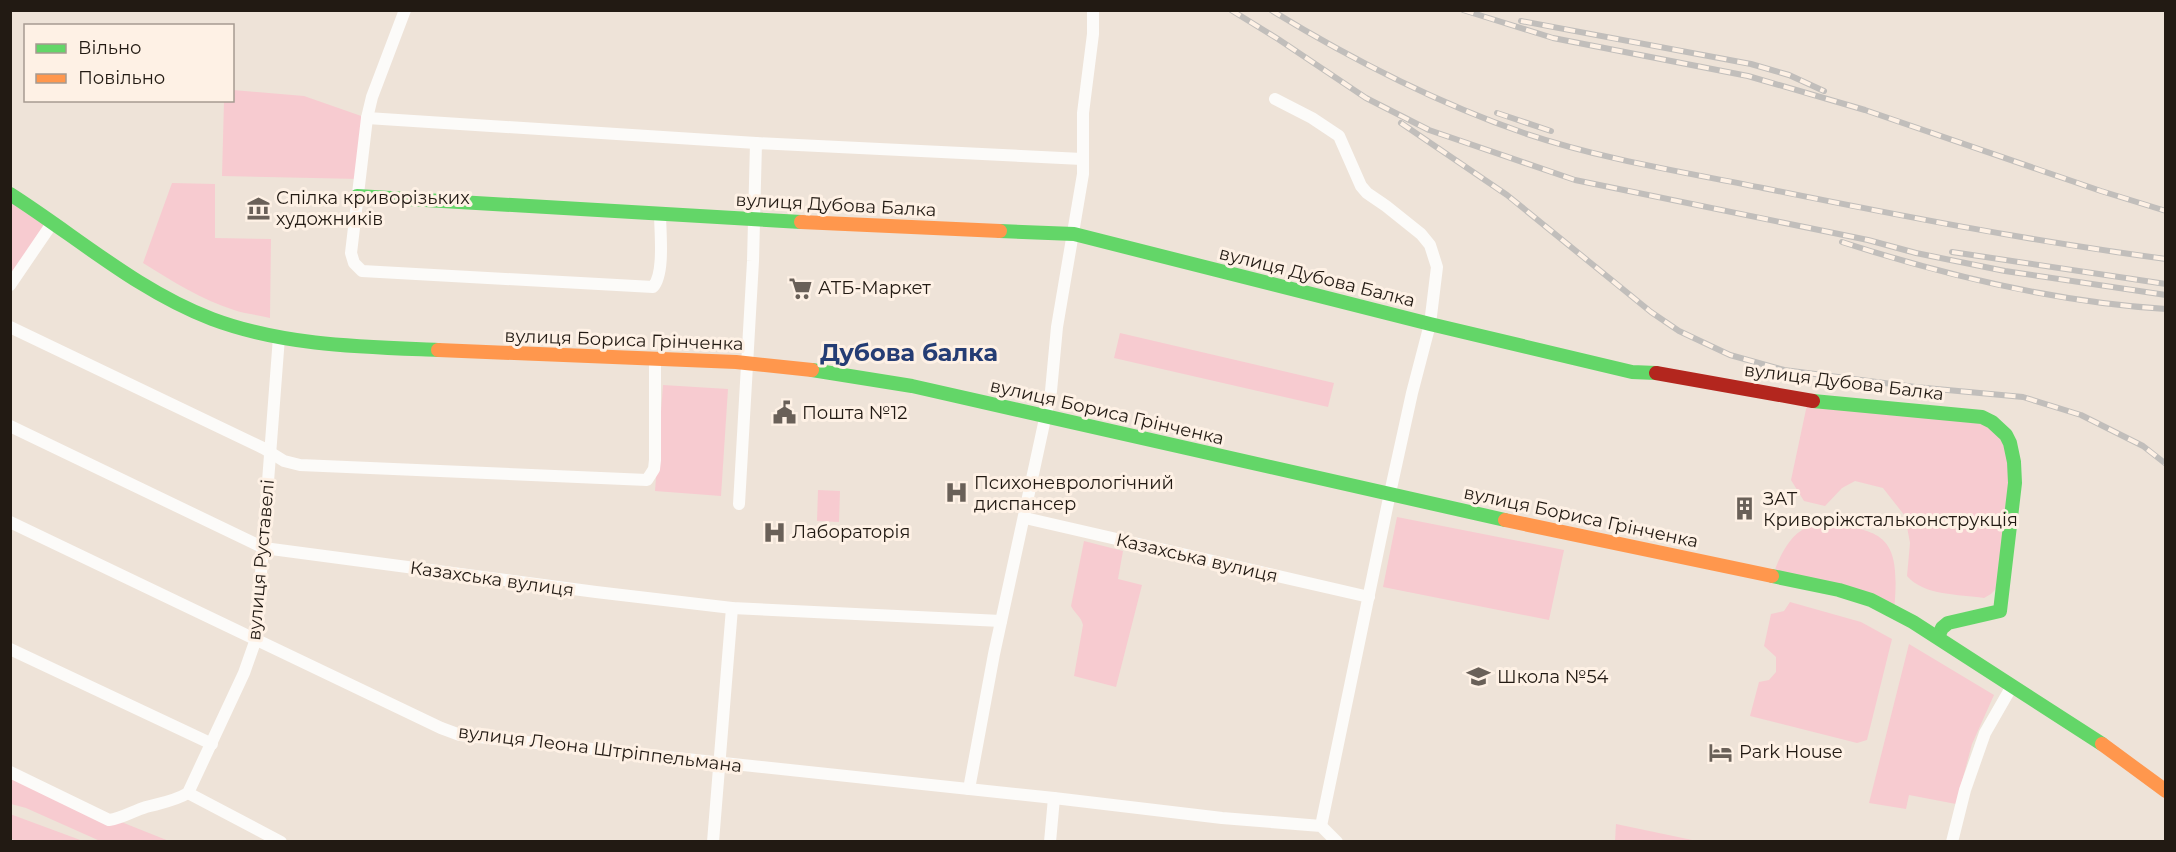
<svg xmlns="http://www.w3.org/2000/svg" width="2176" height="852" font-family="Montserrat,sans-serif">
<style>
.green{fill:#f7cbd0}
.lines{fill:none;stroke-linecap:round;stroke-linejoin:round}
.street{stroke:#fcfbf9;stroke-width:12}
.fast{stroke:#63d668;stroke-width:14}
.slow{stroke:#ff974d;stroke-width:14}
.jam{stroke:#b3261e;stroke-width:14}
.rail-casing{stroke:#c1bebb;stroke-width:6}
.rail{stroke:#fef1e5;stroke-width:4;stroke-dasharray:11;stroke-linecap:butt}
.labels{text-anchor:middle;dominant-baseline:central;stroke-width:6;stroke-linejoin:round;paint-order:stroke}
.poi-label{font-size:18px;fill:#221a13;stroke:#fef1e5;text-anchor:start}
.street-label{font-size:18px;fill:#221a13;stroke:#fef1e5}
.district-label{font-size:24px;font-weight:bold;fill:#253d74;stroke:#fef1e5}
</style>
<rect width="100%" height="100%" fill="#eee3d8"/>
<!-- green -->
<g class="green">
<polygon points="233,90 304,96 367,118 360,179 222,176 224,101 232,100"/>
<path d="M172 183 215 184V238L271 239 270 318C258 315 246 314 234 310 202 300 172 281 143 263Z"/>
<polygon points="11,194 53,222 11,284"/>
<polygon points="1120,333 1334,383 1328,407 1114,358"/>
<polygon points="663,385 728,389 721,496 655,491"/>
<path d="M1808 400 1982 417 2013 446 2004 580 1991 594 1984 598C1959 594 1924 596 1907 576L1910 543 1905 516 1883 488 1855 481 1842 488 1825 506 1804 501 1791 480Z"/>
<polygon points="818,490 840,491 839,522 817,521"/>
<polygon points="1397,517 1564,550 1549,620 1383,587"/>
<path d="M1821 525C1892 527 1900 544 1894 612L1773 576C1778 559 1789 535 1806 528 1811 526 1817 526 1821 525Z"/>
<path d="M1084 541 1123 551 1118 579 1142 585 1116 687 1074 676 1083 625C1081 616 1075 614 1071 606Z"/>
<polygon points="1790,602 1861,622 1892,639 1867,740 1857,743 1750,716 1759,682 1769,680 1776,672 1776,657 1764,646 1771,614 1784,611"/>
<polygon points="1909,644 1994,695 1972,744 1956,804 1909,795 1906,809 1869,803"/>
<polygon points="11,778 169,841 100,841 26,808 11,804"/>
<polygon points="10,814 83,841 15,841 11,838"/>
<polygon points="1616,824 1697,841 1615,841"/>
</g>
<g class="lines">
<!-- street -->
<g class="street">
<path d="M405 10 372 97 367 118 351 253 354 263 362 271 653 287C665 274 660 231 660 213"/>
<polyline points="1275,99 1312,118 1339,136 1361,186 1367,193 1386,206 1421,234 1430,245 1437,267 1430,324 1412,393 1390,493 1321,826"/>
<polyline points="367,118 756,143 1082,159"/>
<polyline points="10,285 53,222"/>
<polyline points="10,327 263,448 284,461 300,465 647,480 654,469 655,460 655,360"/>
<polyline points="10,426 264,548 596,592 732,608 1001,621"/>
<polyline points="739,504 753,261 756,143"/>
<polyline points="1025,518 1369,597"/>
<polyline points="10,522 441,728 460,735 1054,798 1222,818 1321,826 1337,842"/>
<polyline points="10,649 212,744"/>
<path d="M10 772 109 820C123 818 133 811 146 807 161 803 175 801 188 793L244 673 256 639 279 337"/>
<polyline points="969,789 994,654 1051,391 1057,327 1083,174 1083,113 1093,34 1093,10"/>
<polyline points="188,793 281,842"/>
<polyline points="713,842 732,608"/>
<polyline points="1050,842 1054,798"/>
<polyline points="1952,842 1965,790 1985,733 2012,686"/>
</g>
<!-- fast -->
<g class="fast">
<path d="M10 194C76 236 138 291 212 319 284 346 362 347 438 350"/>
<polyline points="357,196 801,222"/>
<polyline points="1000,231 1074,234 1430,324 1632,372 1656,373"/>
<polyline points="812,370 912,386 1505,520"/>
<polyline points="1813,401 1982,417 1992,422 2006,435 2010,443 2014,462 2015,483 2000,611 1948,623 1942,628 1938,637"/>
<polyline points="1772,576 1839,590 1871,600 1913,622 2102,744"/>
</g>
<!-- slow -->
<g class="slow">
<polyline points="801,222 1000,231"/>
<polyline points="438,350 736,362 812,370"/>
<polyline points="1505,520 1772,576"/>
<polyline points="2102,744 2166,791"/>
</g>
<!-- jam -->
<polyline class="jam" points="1656,373 1813,401"/>
<defs>
<g id="rail">
<polyline points="1231,10 1278,39 1366,98 1429,130 1575,180 1868,240 1916,253 2005,271 2166,295"/>
<path d="M1271 10C1351 59 1435 102 1524 133 1601 159 1683 172 1763 188 1896 215 2030 241 2166 259"/>
<polyline points="1463,10 1553,38 1748,76 1865,110 2101,191 2166,211"/>
<polyline points="1521,21 1751,64 1789,75 1824,91"/>
<polyline points="1497,113 1551,131"/>
<polyline points="1401,123 1507,195 1651,312 1679,331 1730,355 1784,370 1915,387 2023,397 2081,415 2143,446 2166,464"/>
<path d="M1842 242C1947 276 2055 302 2166 309"/>
<polyline points="1952,252 2166,284"/>
</g>
</defs>
<!-- rail casing -->
<use href="#rail" class="rail-casing"/>
<!-- rail -->
<use href="#rail" class="rail"/>
</g>
<!-- icons -->
<defs>
<symbol id="museum-bare" viewBox="-9 -9 18 18"><path d="M0-6L6-3V-2H-6V-3ZM-5-1h2V3h-2ZM-1-1h2V3h-2ZM3-1h2V3H3ZM-6 4H6V6H-6Z" fill="#696058" stroke="#fef1e5" stroke-width="2.5" paint-order="stroke"/></symbol>
<symbol id="supermarket-bare" viewBox="-9 -9 18 18"><path d="M-6-5.5h2.5l.6 2H6L4.5 2H-2.5L-4.4-4H-6ZM-1.5 3.2a1.3 1.3 0 1 0 .1 0ZM3 3.2a1.3 1.3 0 1 0 .1 0Z" fill="#696058" stroke="#fef1e5" stroke-width="2.5" paint-order="stroke"/></symbol>
<symbol id="civic-bare" viewBox="-9 -9 18 18"><path d="M-.6-6.5H3V-4.5H.6V-3L4-1V1h2V6H-6V1h2V-1L-.6-3ZM-1.2 2.5V6h2.4V2.5Z" fill="#696058" stroke="#fef1e5" stroke-width="2.5" paint-order="stroke"/></symbol>
<symbol id="hospital-bare" viewBox="-9 -9 18 18"><path d="M-5-5h3v3.5h4V-5h3V5h-3V1.5h-4V5h-3Z" fill="#696058" stroke="#fef1e5" stroke-width="2.5" paint-order="stroke"/></symbol>
<symbol id="building-bare" viewBox="-9 -9 18 18"><path d="M-4-6H4V6H1V3H-1V6H-4ZM-2.5-4.3h1.7v1.8h-1.7ZM.8-4.3h1.7v1.8H.8ZM-2.5-1h1.7V.8h-1.7ZM.8-1h1.7V.8H.8Z" fill="#696058" stroke="#fef1e5" stroke-width="2.5" paint-order="stroke"/></symbol>
<symbol id="school-bare" viewBox="-9 -9 18 18"><path d="M0-5L7-2L0 1L-7-2ZM-4 1L0 2.5L4 1V4Q0 6-4 4Z" fill="#696058" stroke="#fef1e5" stroke-width="2.5" paint-order="stroke"/></symbol>
<symbol id="hotel-bare" viewBox="-9 -9 18 18"><path d="M-6-4.5h1.5V1H6V5H4.5V3h-9V5H-6ZM-4 0a1.8 1.8 0 1 1 3.6 0ZM.5 0V-2.5h3Q6-2.5 6 0Z" fill="#696058" stroke="#fef1e5" stroke-width="2.5" paint-order="stroke"/></symbol>
</defs>
<g fill-rule="evenodd">
<use href="#museum-bare" x="242" y="192" width="33" height="33"/>
<use href="#supermarket-bare" x="784" y="272" width="33" height="33"/>
<use href="#civic-bare" x="768" y="396" width="33" height="33"/>
<use href="#hospital-bare" x="940" y="476" width="33" height="33"/>
<use href="#building-bare" x="1728" y="492" width="33" height="33"/>
<use href="#hospital-bare" x="758" y="516" width="33" height="33"/>
<use href="#school-bare" x="1462" y="660" width="33" height="33"/>
<use href="#hotel-bare" x="1704" y="736" width="33" height="33"/>
</g>
<g class="labels">
<!-- poi labels -->
<g class="poi-label">
<text x="276" y="198">Спілка криворізьких<tspan x="276" dy="21">художників</tspan></text>
<text x="818" y="288">АТБ-Маркет</text>
<text x="802" y="413">Пошта №12</text>
<text x="974" y="483">Психоневрологічний<tspan x="974" dy="21">диспансер</tspan></text>
<text x="1763" y="499">ЗАТ<tspan x="1763" dy="21">Криворіжстальконструкція</tspan></text>
<text x="792" y="532">Лабораторія</text>
<text x="1497" y="677">Школа №54</text>
<text x="1739" y="752">Park House</text>
</g>
<!-- street labels -->
<g class="street-label">
<text transform="translate(836 205) rotate(3)">вулиця Дубова Балка</text>
<text transform="translate(1317 277) rotate(14)">вулиця Дубова Балка</text>
<text transform="translate(624 340) rotate(2)">вулиця Бориса Грінченка</text>
<text transform="translate(1844 382) rotate(7)">вулиця Дубова Балка</text>
<text transform="translate(1107 412) rotate(13)">вулиця Бориса Грінченка</text>
<text transform="translate(1581 517) rotate(12)">вулиця Бориса Грінченка</text>
<text transform="translate(1197 558) rotate(13)">Казахська вулиця</text>
<text transform="translate(261 560) rotate(-85)">вулиця Руставелі</text>
<text transform="translate(492 579) rotate(8)">Казахська вулиця</text>
<text transform="translate(600 749) rotate(7)">вулиця Леона Штріппельмана</text>
</g>
<!-- district labels -->
<g class="district-label">
<text x="909" y="352">Дубова балка</text>
</g>
</g>
<!-- border -->
<rect width="2176" height="852" fill="none" stroke="#221a13" stroke-width="24"/>
<!-- legend -->
<rect x="24" y="24" width="210" height="78" fill="#fef1e5" stroke="#a69b91" stroke-width="1.5"/>
<rect x="36" y="44" width="30" height="9" fill="#63d668" stroke="#a69b91" stroke-width="1.5"/>
<text x="78" y="54" font-size="18" fill="#221a13">Вільно</text>
<rect x="36" y="74" width="30" height="9" fill="#ff974d" stroke="#a69b91" stroke-width="1.5"/>
<text x="78" y="84" font-size="18" fill="#221a13">Повільно</text>
</svg>
